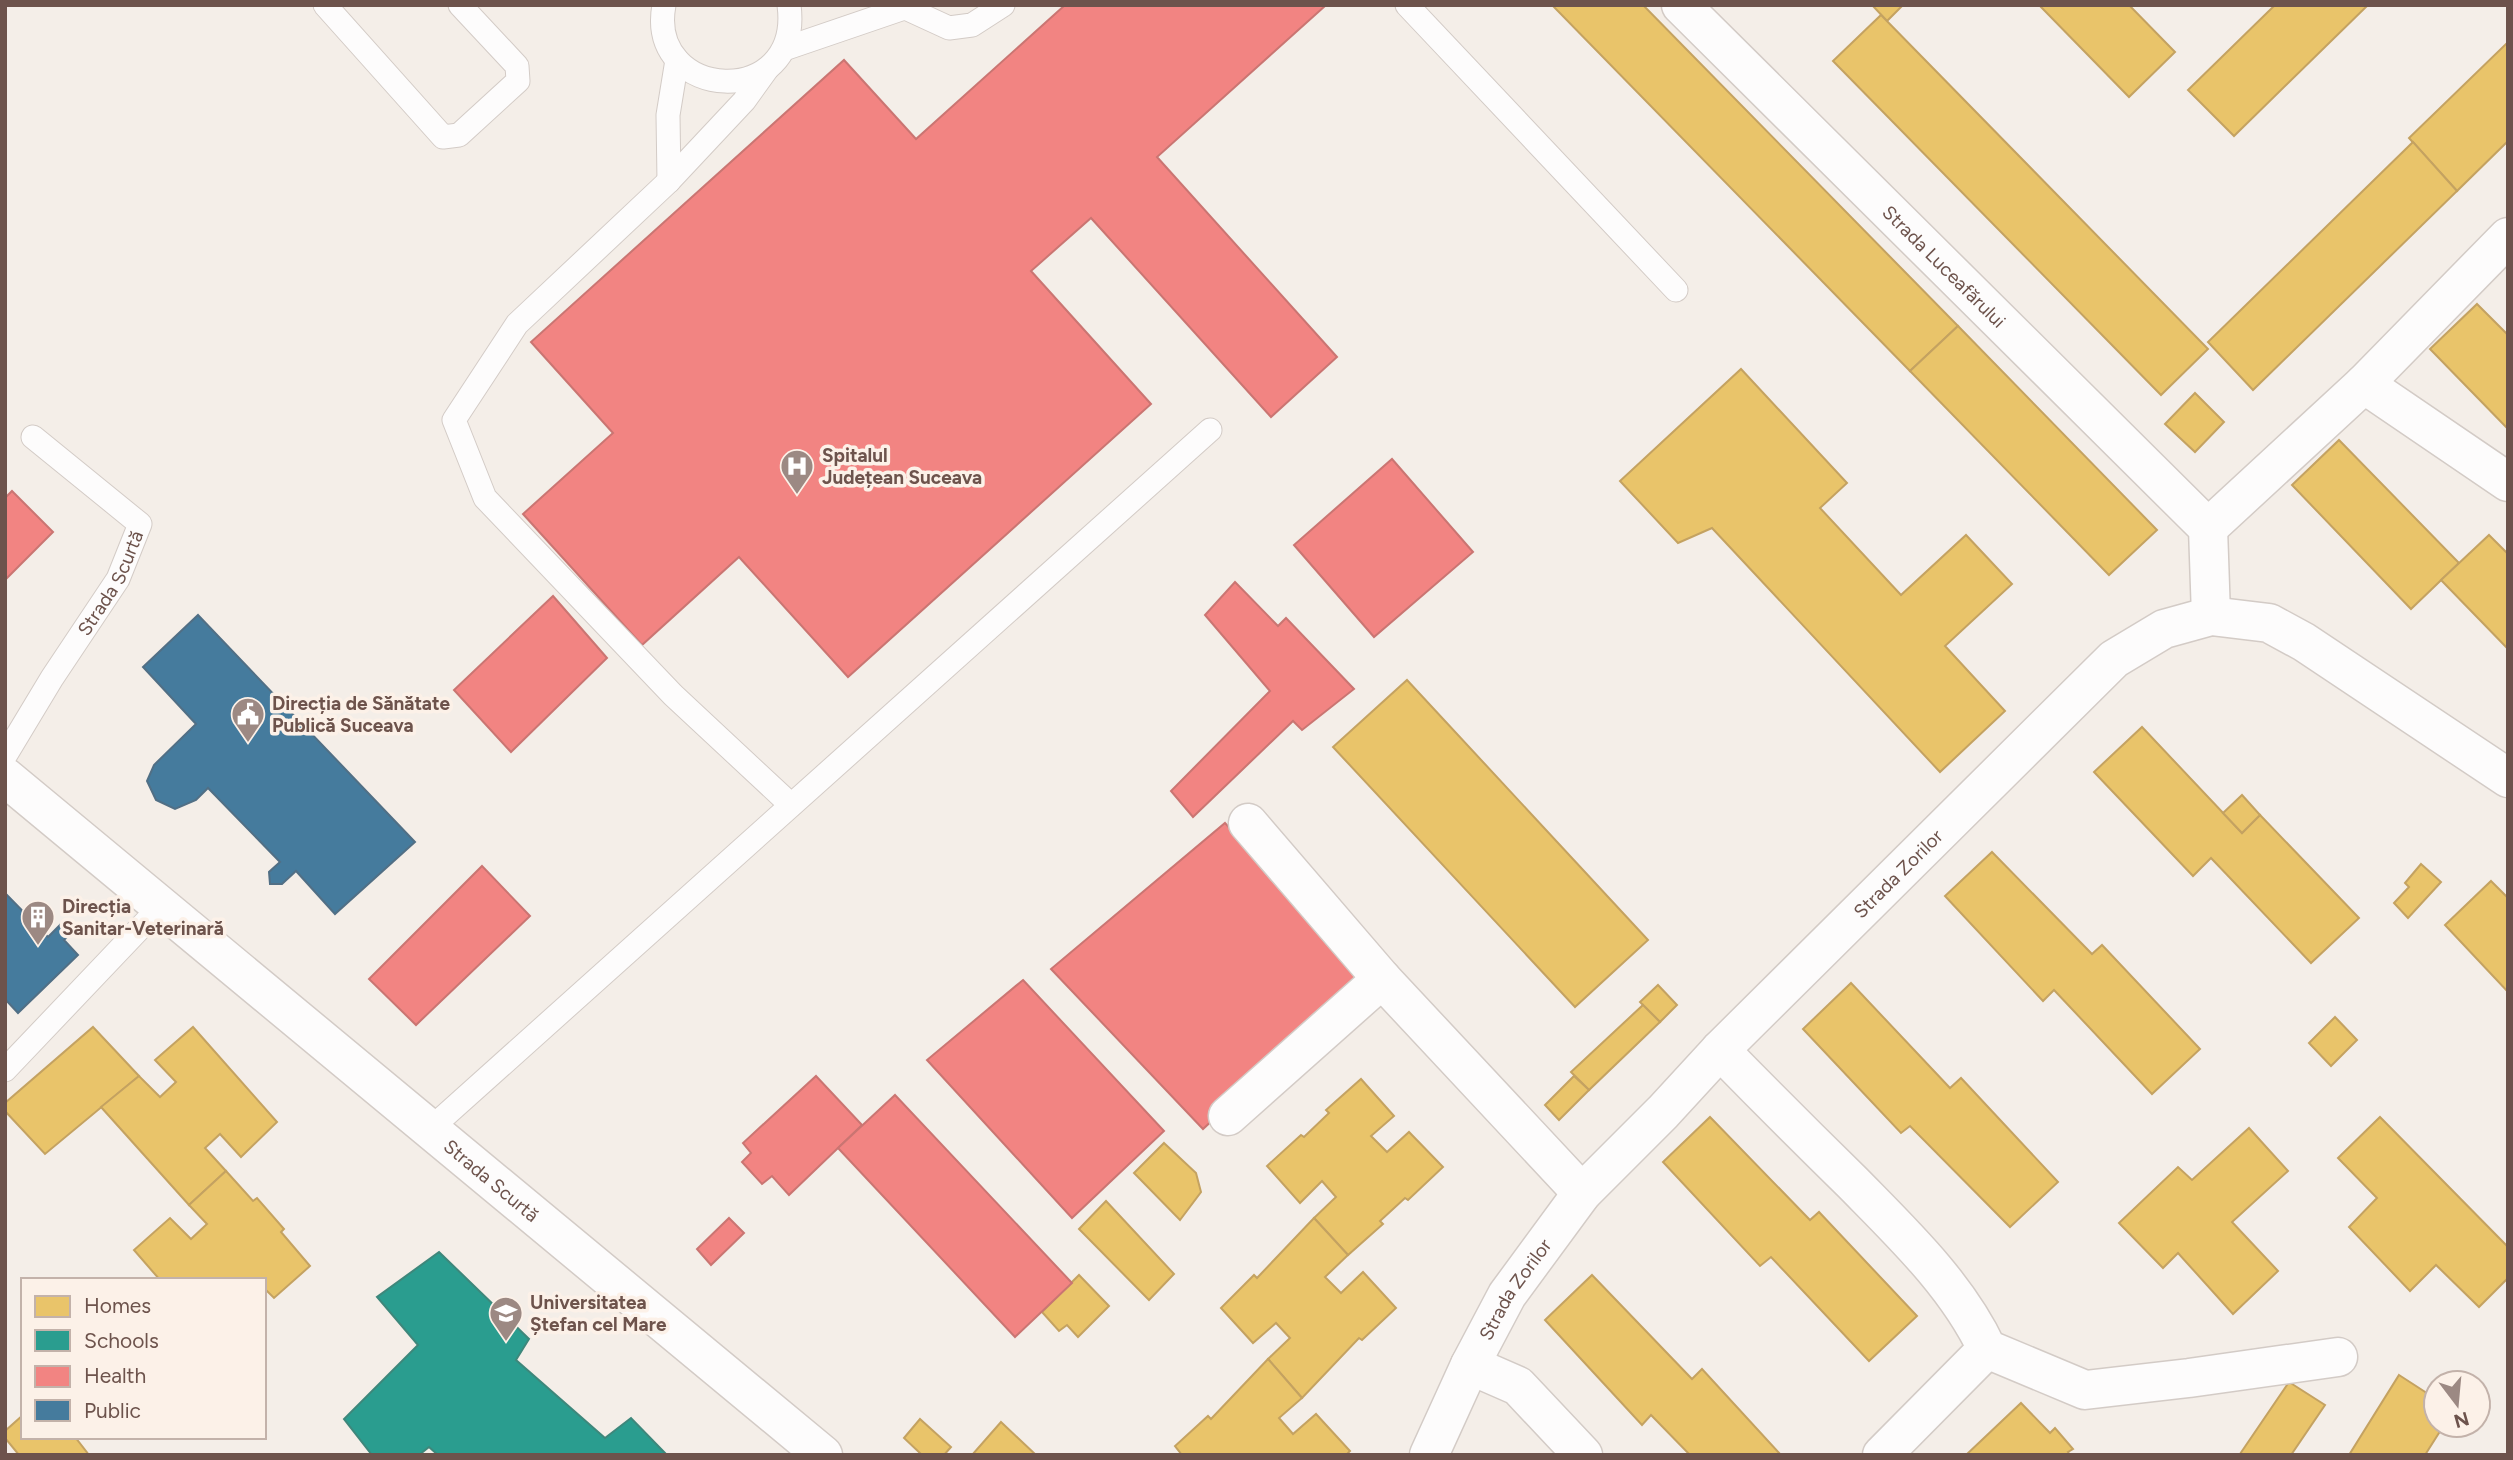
<svg xmlns="http://www.w3.org/2000/svg" width="2513" height="1460" font-family="Figtree,sans-serif">
<style>
.homes{fill:#e9c46a;stroke:#c4a261;stroke-width:2}
.schools{fill:#2a9d8f;stroke:#3e877b;stroke-width:2}
.health{fill:#f28482;stroke:#ca7572;stroke-width:2}
.public{fill:#457b9d;stroke:#516f85;stroke-width:2}
.lines{fill:none;stroke-linecap:round;stroke-linejoin:round}
.service-casing{stroke:#d3cbc6;stroke-width:25}
.minor-casing{stroke:#d3cbc6;stroke-width:41}
.service{stroke:#fdfcfc;stroke-width:23}
.minor{stroke:#fdfcfc;stroke-width:38}
.labels{text-anchor:middle;dominant-baseline:central;stroke-width:7;stroke-linejoin:round;paint-order:stroke}
.street-label{font-size:19px;fill:#6d534c;stroke:#fcf1e8}
.poi-label{font-size:19px;font-weight:bold;fill:#6d534c;stroke:#fcf1e8;text-anchor:start}
</style>
<rect width="100%" height="100%" fill="#f4eee8"/>
<!-- homes -->
<g class="homes">
<polygon points="1552,5 1643,5 1958,326 1910,371"/>
<polygon points="1872,5 1903,5 1887,21"/>
<polygon points="2039,5 2129,5 2175,52 2129,97"/>
<polygon points="2275,5 2368,5 2234,136 2188,90"/>
<polygon points="1881,15 2208,349 2161,395 1833,61"/>
<polygon points="2508,42 2508,141 2457,191 2409,138"/>
<polygon points="2413,142 2457,191 2253,390 2208,342"/>
<polygon points="2477,304 2508,335 2508,429 2430,349"/>
<polygon points="1958,326 2157,530 2109,575 1910,371"/>
<polygon points="1741,369 1847,483 1820,508 1901,595 1966,535 2012,584 1945,646 2005,711 1940,772 1712,528 1678,543 1620,481"/>
<polygon points="2195,393 2224,422 2195,452 2165,424"/>
<polygon points="2339,440 2459,563 2411,609 2292,485"/>
<polygon points="2489,535 2508,554 2508,649 2441,580"/>
<polygon points="1407,680 1648,940 1575,1007 1333,747"/>
<polygon points="2142,727 2242,833 2260,815 2359,918 2311,963 2211,858 2193,876 2094,772"/>
<polygon points="2242,795 2260,815 2242,833 2223,813"/>
<polygon points="1992,852 2092,954 2102,945 2200,1049 2152,1094 2054,990 2043,1001 1945,896"/>
<polygon points="2421,864 2441,882 2408,918 2394,903 2409,887 2405,883"/>
<polygon points="2491,881 2508,898 2508,992 2445,925"/>
<polygon points="1851,983 1950,1088 1961,1078 2058,1182 2010,1227 1910,1126 1901,1133 1803,1029"/>
<polygon points="1658,985 1677,1005 1660,1022 1640,1002"/>
<polygon points="1643,1005 1660,1022 1589,1090 1571,1072"/>
<polygon points="2335,1017 2357,1040 2331,1066 2309,1043"/>
<polygon points="93,1027 139,1076 45,1154 5,1111 5,1103"/>
<polygon points="193,1027 277,1122 241,1157 220,1134 205,1148 226,1171 189,1205 101,1107 139,1076 160,1097 176,1082 155,1060"/>
<polygon points="1574,1076 1589,1090 1559,1120 1545,1105"/>
<polygon points="1361,1079 1394,1116 1371,1136 1387,1152 1409,1132 1443,1167 1408,1200 1405,1198 1380,1221 1383,1224 1348,1255 1314,1218 1336,1197 1322,1181 1300,1203 1267,1166 1301,1135 1304,1137 1329,1113 1326,1110"/>
<polygon points="1710,1117 1810,1220 1819,1212 1917,1316 1869,1361 1771,1257 1760,1266 1663,1162"/>
<polygon points="2380,1117 2508,1247 2508,1278 2479,1307 2436,1265 2410,1291 2349,1227 2377,1198 2338,1158"/>
<polygon points="2249,1128 2288,1171 2232,1222 2278,1271 2233,1314 2178,1253 2163,1268 2119,1223 2178,1167 2192,1180"/>
<polygon points="1164,1143 1196,1173 1201,1192 1180,1220 1134,1173"/>
<polygon points="226,1171 253,1201 257,1198 284,1229 281,1232 310,1266 274,1298 264,1288 264,1280 254,1278 251,1280 160,1280 134,1250 170,1218 191,1239 207,1224 189,1205"/>
<polygon points="1106,1201 1174,1274 1149,1300 1079,1229"/>
<polygon points="1314,1218 1348,1255 1325,1277 1341,1293 1363,1272 1396,1308 1362,1340 1359,1338 1302,1398 1268,1359 1290,1338 1276,1323 1253,1343 1221,1308 1254,1275 1257,1278"/>
<polygon points="1079,1275 1109,1306 1078,1337 1067,1325 1059,1331 1042,1312"/>
<polygon points="1592,1275 1692,1379 1702,1369 1781,1455 1690,1455 1651,1415 1642,1425 1545,1320"/>
<polygon points="1268,1359 1302,1398 1279,1418 1293,1434 1316,1414 1350,1451 1346,1455 1182,1455 1175,1446 1208,1416 1211,1419"/>
<polygon points="2399,1375 2436,1399 2436,1425 2444,1425 2425,1455 2349,1455"/>
<polygon points="2289,1382 2325,1405 2291,1455 2240,1454"/>
<polygon points="2021,1403 2050,1433 2055,1428 2073,1449 2068,1452 2070,1455 1966,1455"/>
<polygon points="23,1415 23,1437 75,1437 89,1455 19,1455 5,1438 5,1431"/>
<polygon points="920,1419 951,1447 944,1455 922,1455 904,1438"/>
<polygon points="1001,1422 1036,1455 972,1455"/>
</g>
<!-- schools -->
<polygon class="schools" points="439,1252 529,1339 516,1360 605,1438 631,1418 667,1455 438,1455 429,1447 419,1455 372,1455 344,1419 418,1345 377,1297"/>
<!-- health -->
<g class="health">
<polygon points="1065,5 1325,6 1157,157 1337,357 1271,417 1091,218 1031,271 1151,404 848,677 739,557 642,645 523,514 613,433 531,342 844,60 916,139"/>
<polygon points="1392,459 1473,552 1374,637 1294,545"/>
<polygon points="12,491 53,532 5,580 5,498"/>
<polygon points="1235,582 1278,626 1286,618 1354,689 1302,730 1293,721 1193,817 1171,791 1270,691 1205,615"/>
<polygon points="553,596 607,658 511,752 454,690"/>
<polygon points="1225,823 1367,977 1203,1129 1051,969"/>
<polygon points="482,866 530,916 416,1025 369,979"/>
<polygon points="1023,980 1164,1131 1072,1218 927,1060"/>
<polygon points="816,1076 862,1125 789,1195 772,1176 762,1184 742,1162 751,1153 743,1143"/>
<polygon points="895,1095 1072,1283 1015,1337 838,1148"/>
<polygon points="729,1218 744,1233 711,1265 697,1249"/>
</g>
<!-- public -->
<g class="public">
<polygon points="198,615 415,842 335,914 296,871 282,884 270,884 269,872 280,862 208,788 196,800 175,809 156,800 147,781 154,765 196,724 143,667"/>
<polygon points="5,893 48,937 60,925 70,934 64,940 78,955 18,1013 5,999"/>
</g>
<g class="lines">
<defs>
<g id="service">
<polyline points="325,5 443,137 459,135 518,81 517,66 460,5"/>
<path d="M664 5C646 102 803 111 789 5"/>
<polyline points="899,5 949,28 972,25 1003,5"/>
<polyline points="1407,5 1676,290"/>
<polyline points="784,49 907,7"/>
<polyline points="767,69 744,101 669,181 517,324 454,420 485,498 673,695 791,805"/>
<polyline points="669,181 668,115 677,60"/>
<path id="s1" d="M5 756 52 678 118 579 140 524 33 437"/>
<polyline points="5,1070 160,907"/>
<polyline points="429,1130 1210,430"/>
</g>
<g id="minor">
<path id="s2" d="M1681 5 2208 528 2211 616"/>
<polyline points="2364,384 2508,482"/>
<polyline points="2208,528 2364,384 2508,237"/>
<path id="s3" d="M5 777 823 1455"/>
<polyline points="1248,823 1382,979 1582,1193"/>
<path d="M1720 1050C1764 1095 1808 1139 1853 1183 1902 1233 1957 1285 1987 1349L2085 1390 2189 1378 2338 1357"/>
<polyline points="1228,1116 1382,979"/>
<polyline points="1470,1365 1518,1386 1583,1455"/>
<path id="s4" d="M1429 1455 1470 1365 1507 1295 1582 1193 1663 1112 1720 1050 2114 659 2164 629 2211 616 2269 623 2304 642 2508 778"/>
<polyline points="1882,1455 1987,1349"/>
</g>
</defs>
<!-- service casing -->
<use href="#service" class="service-casing"/>
<!-- minor casing -->
<use href="#minor" class="minor-casing"/>
<!-- service -->
<use href="#service" class="service"/>
<!-- minor -->
<use href="#minor" class="minor"/>
</g>
<!-- icons -->
<defs>
<symbol id="hospital-pin" viewBox="-11 -11 22 30"><path d="M0 17L-7.5 6A9.5 9.5 0 1 1 7.5 6Z" fill="#9c8983" stroke="#fcf1e8"/><path d="M-5-5h3v3.5h4V-5h3V5h-3V1.5h-4V5h-3Z" fill="#fff"/></symbol>
<symbol id="civic-pin" viewBox="-11 -11 22 30"><path d="M0 17L-7.5 6A9.5 9.5 0 1 1 7.5 6Z" fill="#9c8983" stroke="#fcf1e8"/><path d="M-.6-6.5H3V-4.5H.6V-3L4-1V1h2V6H-6V1h2V-1L-.6-3ZM-1.2 2.5V6h2.4V2.5Z" fill="#fff"/></symbol>
<symbol id="building-pin" viewBox="-11 -11 22 30"><path d="M0 17L-7.5 6A9.5 9.5 0 1 1 7.5 6Z" fill="#9c8983" stroke="#fcf1e8"/><path d="M-4-6H4V6H1V3H-1V6H-4ZM-2.5-4.3h1.7v1.8h-1.7ZM.8-4.3h1.7v1.8H.8ZM-2.5-1h1.7V.8h-1.7ZM.8-1h1.7V.8H.8Z" fill="#fff"/></symbol>
<symbol id="university-pin" viewBox="-11 -11 22 30"><path d="M0 17L-7.5 6A9.5 9.5 0 1 1 7.5 6Z" fill="#9c8983" stroke="#fcf1e8"/><path d="M0-5L7-2L0 1L-7-2ZM-4 1L0 2.5L4 1V4Q0 6-4 4Z" fill="#fff"/></symbol>
</defs>
<g fill-rule="evenodd">
<use href="#hospital-pin" x="778" y="447" width="38" height="52"/>
<use href="#civic-pin" x="229" y="695" width="38" height="52"/>
<use href="#building-pin" x="19" y="898" width="38" height="52"/>
<use href="#university-pin" x="487" y="1294" width="38" height="52"/>
</g>
<g class="labels">
<!-- street labels -->
<g class="street-label">
<text stroke="none"><textPath href="#s2" startOffset="371">Strada Luceafărului</textPath></text>
<text stroke="none"><textPath href="#s1" startOffset="203">Strada Scurtă</textPath></text>
<text stroke="none"><textPath href="#s4" startOffset="754">Strada Zorilor</textPath></text>
<text stroke="none"><textPath href="#s3" startOffset="632">Strada Scurtă</textPath></text>
<text stroke="none"><textPath href="#s4" startOffset="187">Strada Zorilor</textPath></text>
</g>
<!-- poi labels -->
<g class="poi-label">
<text x="822" y="455">Spitalul<tspan x="822" dy="22">Județean Suceava</tspan></text>
<text x="272" y="703">Direcția de Sănătate<tspan x="272" dy="22">Publică Suceava</tspan></text>
<text x="62" y="906">Direcția<tspan x="62" dy="22">Sanitar-Veterinară</tspan></text>
<text x="530" y="1302">Universitatea<tspan x="530" dy="22">Ștefan cel Mare</tspan></text>
</g>
</g>
<!-- border -->
<rect width="2513" height="1460" fill="none" stroke="#6d534c" stroke-width="14"/>
<!-- legend -->
<rect x="21" y="1278" width="245" height="161" fill="#fcf1e8" stroke="#c3b2aa" stroke-width="2"/>
<rect x="35" y="1296" width="35" height="21" fill="#e9c46a" stroke="#c3b2aa" stroke-width="2"/>
<text x="84" y="1313" font-size="21" fill="#6d534c">Homes</text>
<rect x="35" y="1330" width="35" height="21" fill="#2a9d8f" stroke="#c3b2aa" stroke-width="2"/>
<text x="84" y="1348" font-size="21" fill="#6d534c">Schools</text>
<rect x="35" y="1366" width="35" height="21" fill="#f28482" stroke="#c3b2aa" stroke-width="2"/>
<text x="84" y="1383" font-size="21" fill="#6d534c">Health</text>
<rect x="35" y="1400" width="35" height="21" fill="#457b9d" stroke="#c3b2aa" stroke-width="2"/>
<text x="84" y="1418" font-size="21" fill="#6d534c">Public</text>
<!-- north arrow -->
<g transform="translate(2457 1404) rotate(164)"><circle r="33" fill="#fcf1e8" stroke="#c3b2aa" stroke-width="2"/>
<path d="M0-5L12 26L0 18L-12 26Z" fill="#9c8983"/>
<text y="-10" font-size="19" font-weight="bold" text-anchor="middle" fill="#6d534c">N</text>
</g>
</svg>
